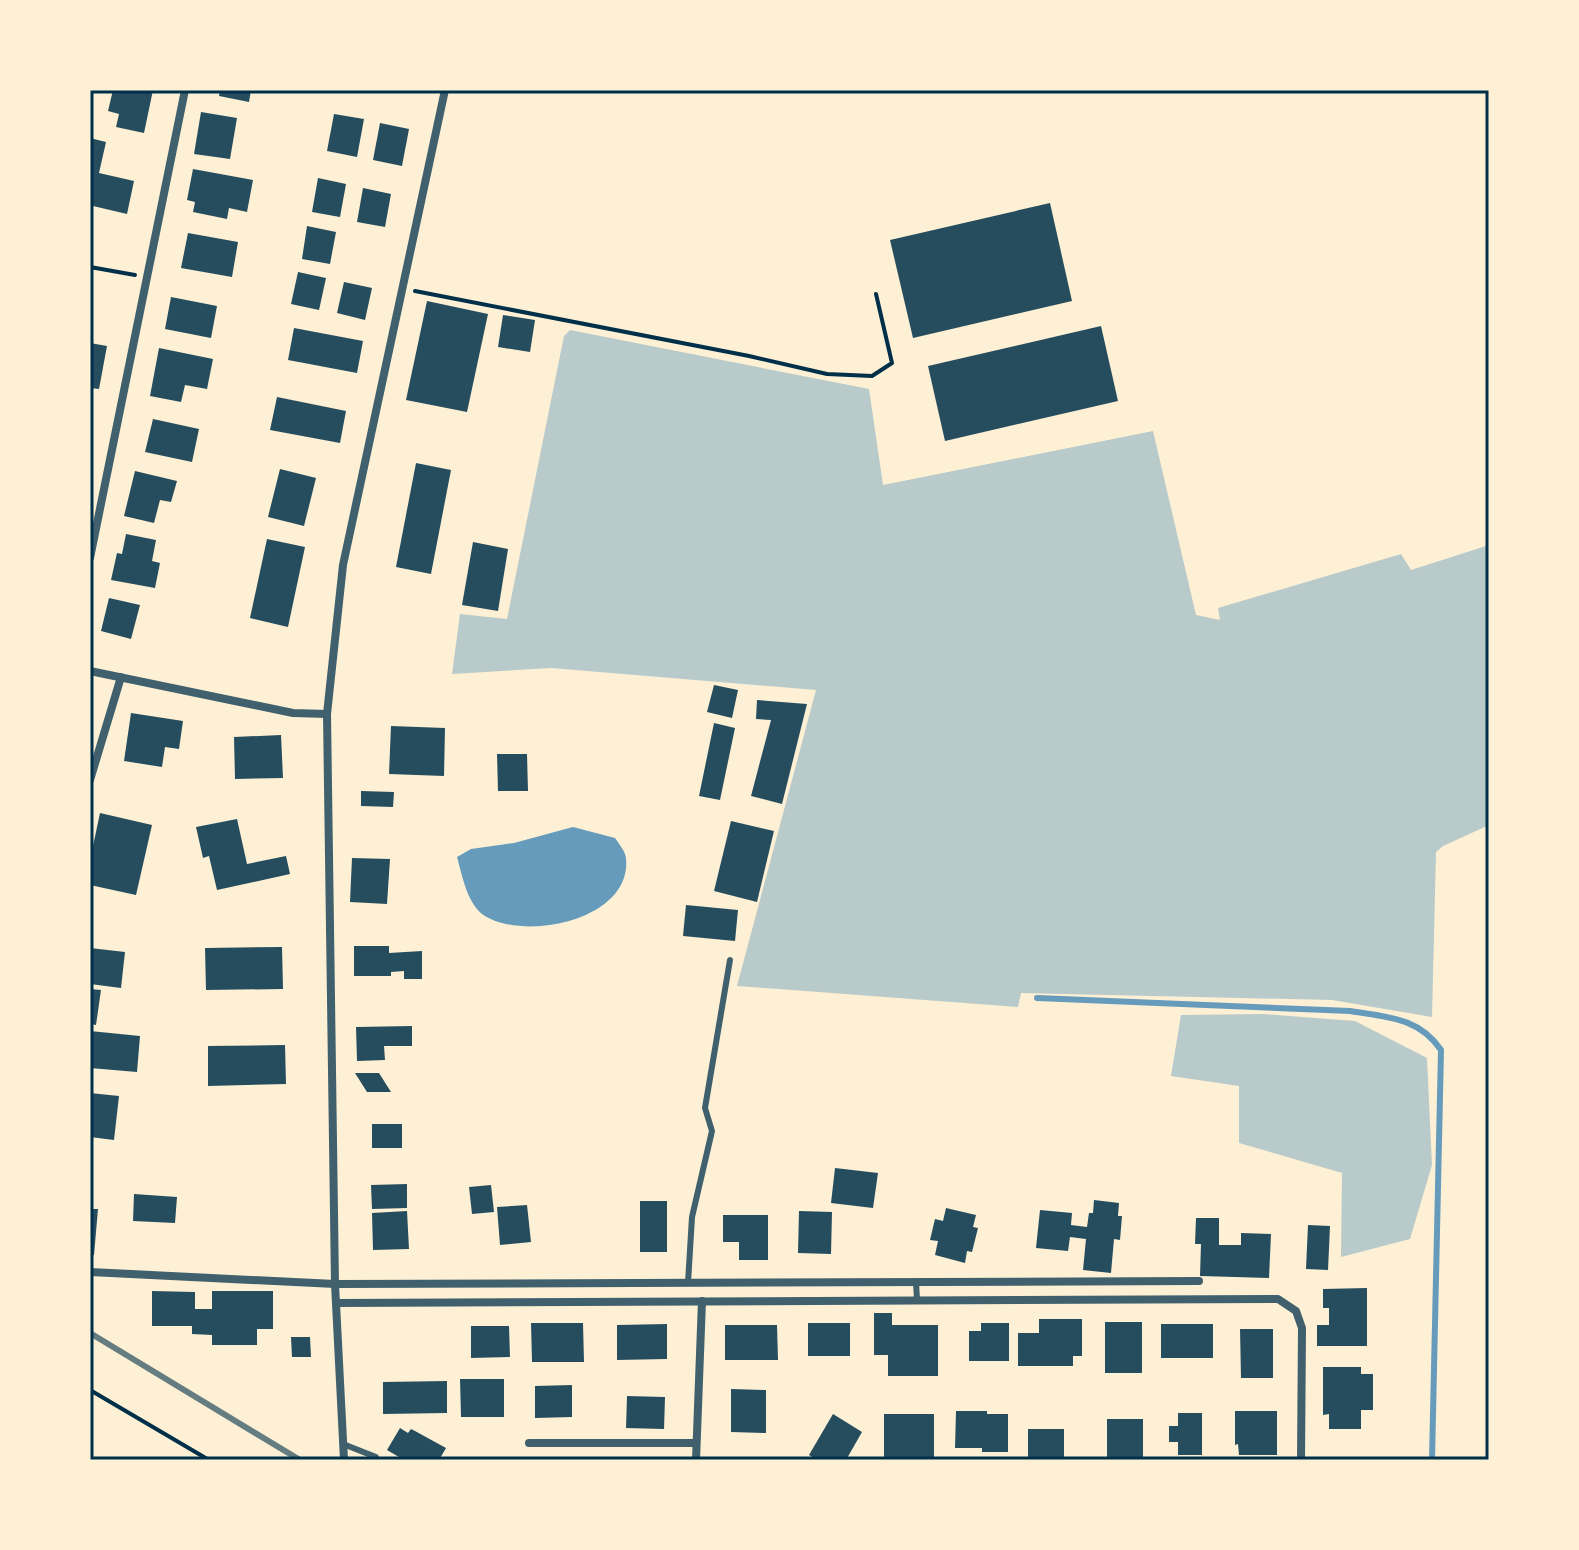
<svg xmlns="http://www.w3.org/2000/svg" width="1579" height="1550" font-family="'Noto Sans',sans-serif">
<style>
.green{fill:#b9caca}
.water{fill:#669bbc}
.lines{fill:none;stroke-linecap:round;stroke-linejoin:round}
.stream{stroke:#669bbc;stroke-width:6}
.building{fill:#264d5e}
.path{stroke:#003049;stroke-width:4}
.service{stroke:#3f606c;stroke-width:6}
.minor{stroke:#3f606c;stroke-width:8}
.rail{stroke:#657d81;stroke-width:6}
.neatline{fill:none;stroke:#003049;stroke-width:3}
</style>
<rect width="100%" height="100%" fill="#fdf0d5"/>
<!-- green -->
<g class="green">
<polygon points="570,330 869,389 883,485 1153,431 1196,615 1220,620 1218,608 1401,554 1411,570 1489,545 1489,825 1443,846 1436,852 1432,1017 1332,1000 1021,993 1018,1007 737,986 816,690 551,668 452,674 460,614 507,619 564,336"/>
<polygon points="1263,1014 1355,1021 1427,1058 1432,1165 1410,1239 1341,1257 1342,1173 1239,1143 1239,1086 1171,1076 1181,1015"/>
</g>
<!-- water -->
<path class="water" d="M573 827 615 838C619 844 626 852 626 859 632 920 523 943 482 914 467 902 462 875 457 857L471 849 514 843Z"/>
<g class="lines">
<!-- stream -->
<path class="stream" d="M1037 998 1350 1011C1386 1017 1419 1017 1441 1050L1432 1460"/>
</g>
<!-- building -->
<g class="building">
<polygon points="113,90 153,90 144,133 116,127 119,114 108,111"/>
<polygon points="220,90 251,90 249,102 219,96"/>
<polygon points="201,112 237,118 230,159 194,154"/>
<polygon points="334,114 364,119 357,157 327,151"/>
<polygon points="380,123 409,129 402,166 373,160"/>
<polygon points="90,138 106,142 99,173 134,181 127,214 93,206 90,214"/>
<polygon points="193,169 253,180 247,212 229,208 227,219 193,212 195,202 187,200"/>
<polygon points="318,178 346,184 340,217 312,212"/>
<polygon points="363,188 391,194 385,227 357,222"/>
<polygon points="1050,203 1072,301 913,338 890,240"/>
<polygon points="307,226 336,232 330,264 302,259"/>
<polygon points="188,233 238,242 232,277 181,268"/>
<polygon points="298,272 326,278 319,310 291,304"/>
<polygon points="344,282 372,288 365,320 337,313"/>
<polygon points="171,297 217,306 211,338 165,329"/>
<polygon points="427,301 488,314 467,412 406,400"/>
<polygon points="503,315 535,320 530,352 498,347"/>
<polygon points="1101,326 1118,401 945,441 928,366"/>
<polygon points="294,328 363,341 357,373 288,360"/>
<polygon points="90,343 107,346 99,389 90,388"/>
<polygon points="159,348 213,359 207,389 185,385 181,402 150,396"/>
<polygon points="277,397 346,411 340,443 270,430"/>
<polygon points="153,419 199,429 192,462 145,452"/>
<polygon points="416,463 451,470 431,574 396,567"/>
<polygon points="280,469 316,478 304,526 268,517"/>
<polygon points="135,471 177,481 171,502 160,500 154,523 124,516"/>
<polygon points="126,534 156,540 152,561 160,563 155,588 111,580 117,553 122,554"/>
<polygon points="267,539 305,547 288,627 250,618"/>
<polygon points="473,542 508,549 498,611 462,605"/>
<polygon points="109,598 140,605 131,639 101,631"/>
<polygon points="714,685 738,690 732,718 707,712"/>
<polygon points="757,700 807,704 782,804 751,796 771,720 756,719"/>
<polygon points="131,713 183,721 179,749 165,747 162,767 124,761"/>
<polygon points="714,723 735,728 720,800 699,796"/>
<polygon points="391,726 445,728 444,776 389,774"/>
<polygon points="281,735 283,778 235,779 234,737"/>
<polygon points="497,754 527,754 528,791 498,791"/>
<polygon points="361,791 394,792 393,807 361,806"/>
<polygon points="100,813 152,825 136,895 90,885 90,860"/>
<polygon points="237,819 247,864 286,856 290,874 217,890 209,856 203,858 196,827"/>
<polygon points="731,821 774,831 757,902 714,891"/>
<polygon points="352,858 390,859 387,904 350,902"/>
<polygon points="686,905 738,910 735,941 683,936"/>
<polygon points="354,946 389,946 389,953 422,951 422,979 404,979 404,971 391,972 391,976 354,976"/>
<polygon points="282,947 283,989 206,990 205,948"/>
<polygon points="90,948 125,952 121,988 90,984"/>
<polygon points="90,989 101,990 96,1025 90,1024"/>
<polygon points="412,1026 412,1046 384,1046 385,1060 357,1061 356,1027"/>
<polygon points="90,1031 140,1036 137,1072 90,1068"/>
<polygon points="285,1045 286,1084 208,1086 208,1046"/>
<polygon points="355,1073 379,1073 391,1092 367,1092"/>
<polygon points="90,1093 119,1096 114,1140 90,1137"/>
<rect x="372" y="1124" width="30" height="24"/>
<polygon points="835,1168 878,1173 873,1208 831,1203"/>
<polygon points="407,1184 407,1208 372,1209 371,1185"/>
<polygon points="491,1185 494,1212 472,1214 469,1187"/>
<polygon points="134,1194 177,1197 175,1223 133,1221"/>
<polygon points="1094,1200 1119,1203 1118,1216 1122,1216 1120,1240 1114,1239 1111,1273 1083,1270 1086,1239 1070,1237 1068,1251 1036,1248 1040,1210 1072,1213 1071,1225 1087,1227 1089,1213 1093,1213"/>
<rect x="640" y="1201" width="27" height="51"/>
<polygon points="527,1205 531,1242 500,1245 497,1207"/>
<polygon points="946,1208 976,1215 973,1227 978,1228 972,1252 967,1251 965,1263 935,1255 938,1241 930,1240 935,1219 943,1221"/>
<polygon points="90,1209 98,1209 94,1255 90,1255"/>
<polygon points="407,1211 409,1249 373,1250 372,1213"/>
<polygon points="799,1211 832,1212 831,1254 798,1253"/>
<polygon points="723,1215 768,1215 768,1260 739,1260 739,1242 723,1242"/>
<polygon points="1196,1218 1219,1218 1219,1245 1241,1245 1241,1233 1271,1234 1269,1278 1200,1276 1201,1244 1195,1244"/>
<polygon points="1308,1225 1330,1226 1328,1270 1306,1269"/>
<polygon points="1367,1288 1367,1346 1317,1346 1317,1325 1329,1325 1329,1308 1323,1308 1323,1289"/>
<polygon points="152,1291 195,1292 195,1309 212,1309 212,1291 273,1291 273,1329 257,1329 257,1345 212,1345 212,1335 192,1334 192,1326 152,1326"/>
<polygon points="874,1313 892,1313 892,1325 938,1325 938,1376 888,1376 888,1355 874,1355"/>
<polygon points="1039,1319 1082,1319 1082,1356 1073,1356 1073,1366 1018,1366 1018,1333 1039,1333"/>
<rect x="1105" y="1322" width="37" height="51"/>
<polygon points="531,1323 583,1323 584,1362 532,1362"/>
<rect x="808" y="1323" width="42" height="33"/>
<polygon points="981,1323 1009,1323 1009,1361 969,1361 969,1331 981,1331"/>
<polygon points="667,1324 667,1359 617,1360 617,1325"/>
<rect x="1161" y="1324" width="52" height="34"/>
<polygon points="725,1325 777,1325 778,1360 725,1360"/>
<polygon points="471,1326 509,1326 510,1357 471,1358"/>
<polygon points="1240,1329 1273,1329 1273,1378 1241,1378"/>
<polygon points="291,1337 310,1337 311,1357 292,1357"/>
<polygon points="1323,1367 1361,1367 1361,1374 1373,1374 1373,1410 1361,1410 1361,1429 1329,1429 1329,1414 1323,1415"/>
<polygon points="460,1379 504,1379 504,1417 461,1417"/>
<polygon points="447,1381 447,1413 383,1414 383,1382"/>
<polygon points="572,1385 572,1417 535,1418 535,1386"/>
<polygon points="731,1389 766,1390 766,1433 731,1432"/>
<polygon points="627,1396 665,1397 664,1429 626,1428"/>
<polygon points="956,1411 987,1411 987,1414 1008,1414 1008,1452 982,1452 982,1448 955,1448"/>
<polygon points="1235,1411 1277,1411 1277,1455 1239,1455 1238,1444 1235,1445"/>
<polygon points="1178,1413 1202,1413 1202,1455 1178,1455 1178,1442 1169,1442 1169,1426 1178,1426"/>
<polygon points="833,1414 862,1432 846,1460 817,1460 809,1455"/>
<rect x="884" y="1414" width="50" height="45"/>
<rect x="1107" y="1419" width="36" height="41"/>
<polygon points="400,1428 408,1433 411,1429 415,1431 446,1448 439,1460 404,1460 387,1450"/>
<rect x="1028" y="1429" width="36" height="31"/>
</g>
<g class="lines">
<!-- path -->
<g class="path">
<polyline points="90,267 135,275"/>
<polyline points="415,291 749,356 827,374 872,376 892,363 876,294"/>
<polyline points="90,1390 209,1460"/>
</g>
<!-- service -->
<g class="service">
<polyline points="916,1282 917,1300"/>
<polyline points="688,1283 692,1217 712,1131 705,1108 730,960"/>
<polyline points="343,1444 376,1457 377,1460"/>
</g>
<!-- minor -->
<g class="minor">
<polyline points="90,558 185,90"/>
<polyline points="90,671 293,713 327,714"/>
<polyline points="90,780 121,677"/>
<polyline points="90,1272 335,1284 1199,1281"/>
<polyline points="336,1303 1278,1299 1296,1311 1302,1328 1301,1460"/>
<polyline points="529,1443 696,1443"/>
<polyline points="344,1460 335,1284 327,714 343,565 445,90"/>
<polyline points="696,1460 702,1301"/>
</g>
<!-- rail -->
<polyline class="rail" points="90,1333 300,1460"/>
</g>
<!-- border -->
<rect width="1579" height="1550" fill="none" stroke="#fdf0d5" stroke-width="184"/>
<rect x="92" y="92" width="1395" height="1366" class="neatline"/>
</svg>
